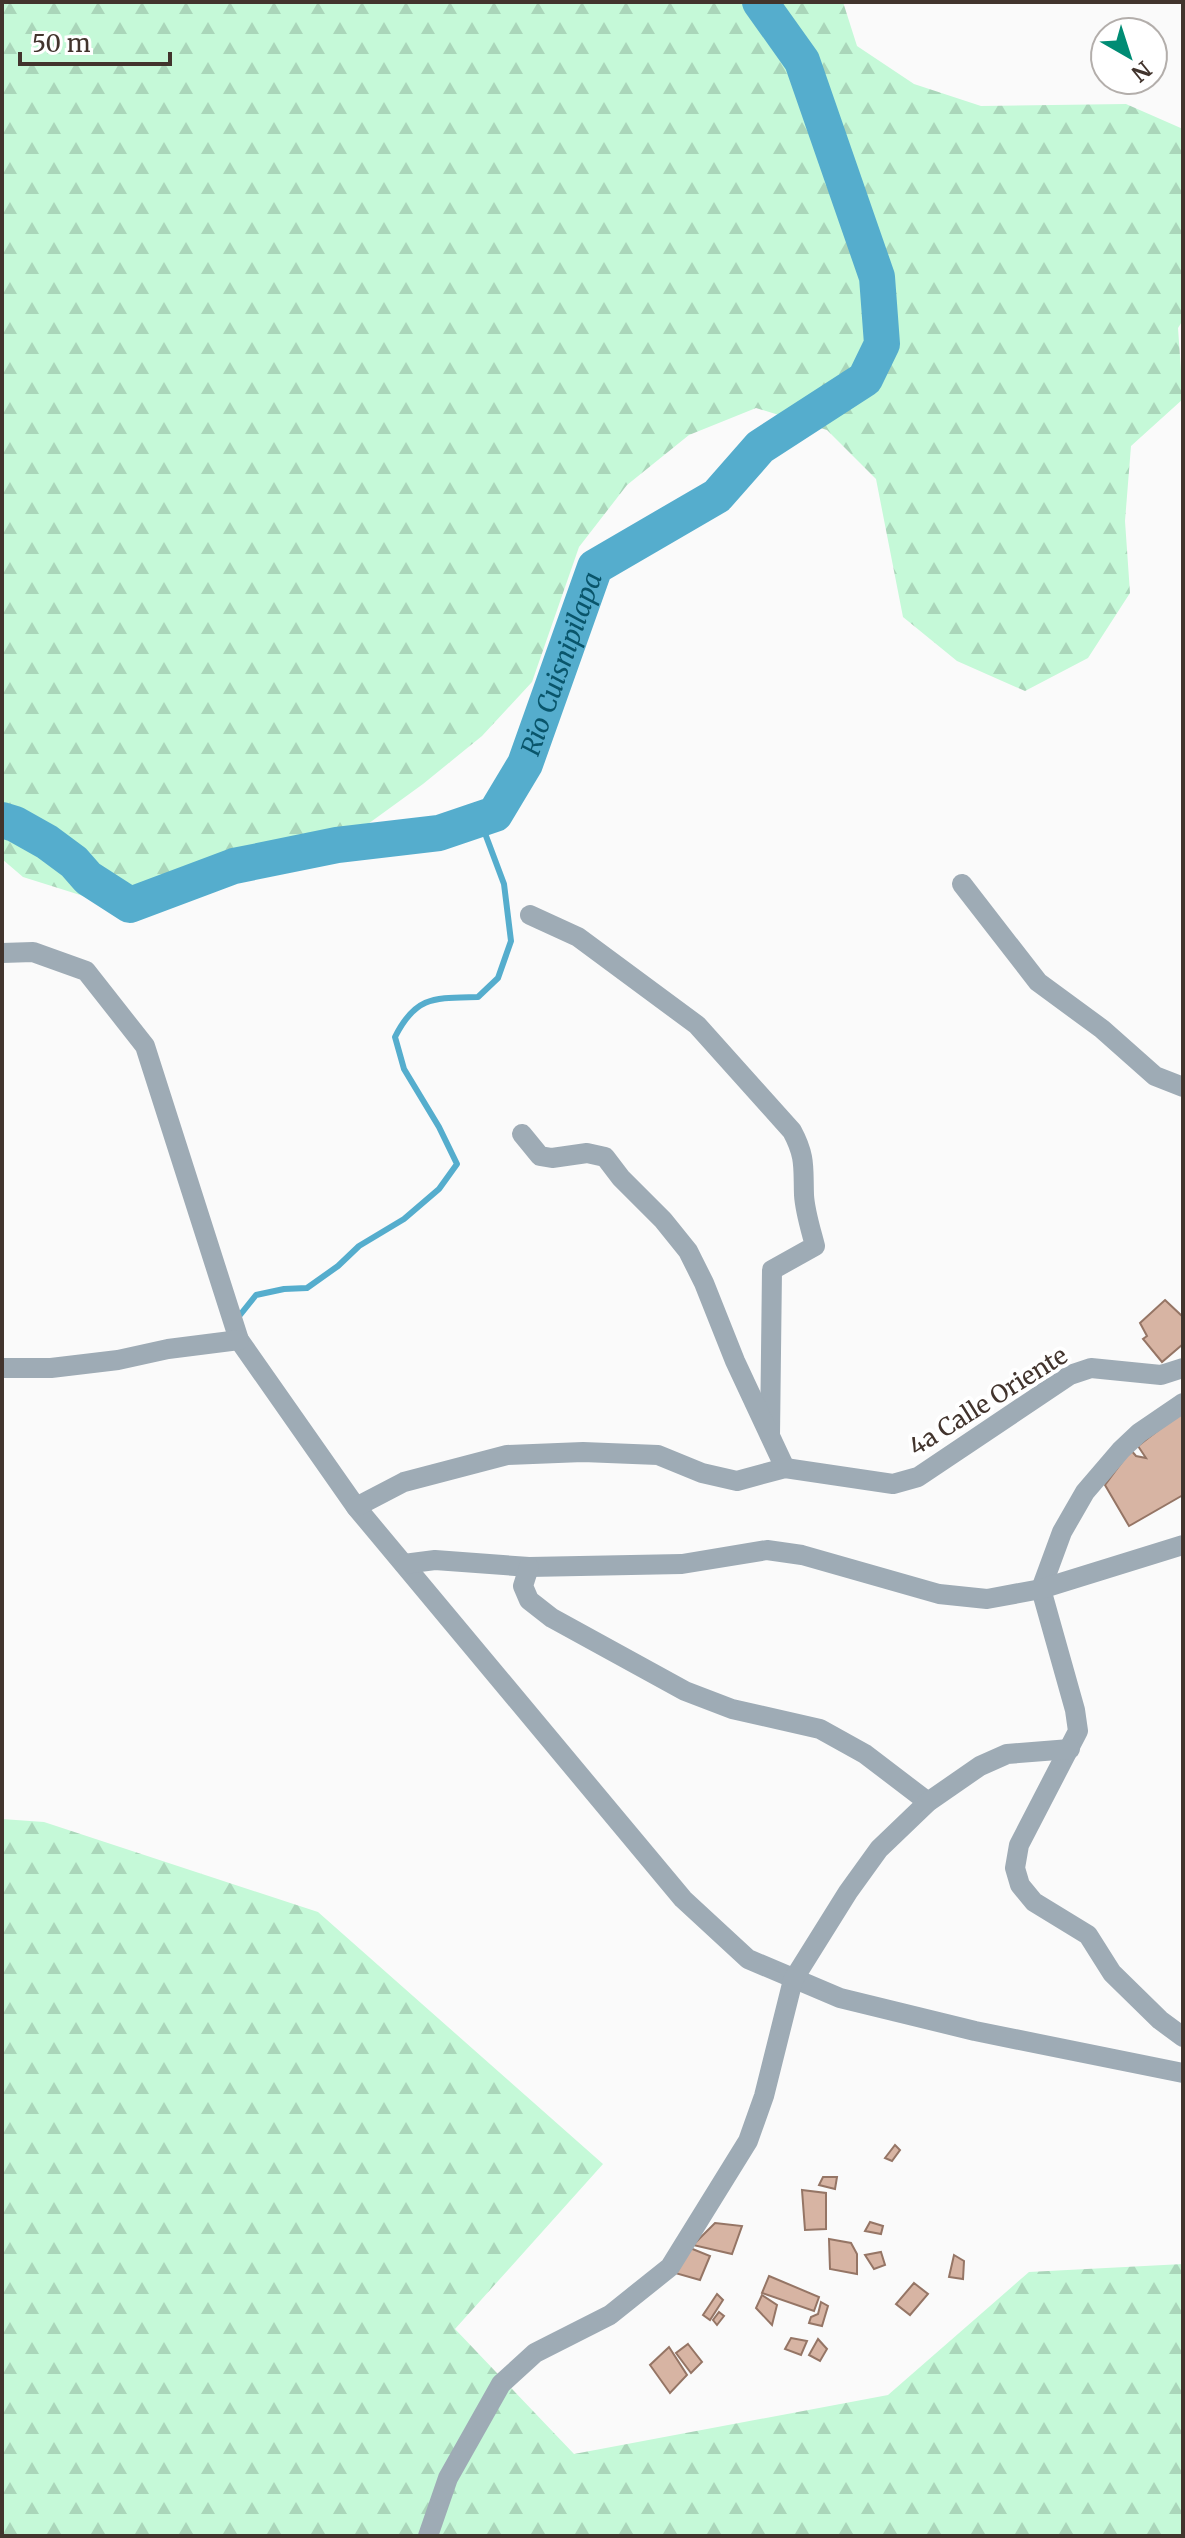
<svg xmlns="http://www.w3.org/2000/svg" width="1185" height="2538" font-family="Merriweather,serif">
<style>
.forest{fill:url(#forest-firs)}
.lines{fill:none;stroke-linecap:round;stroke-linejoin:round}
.stream{stroke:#55adcd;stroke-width:6}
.river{stroke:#55adcd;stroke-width:36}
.building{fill:#d7b4a3;stroke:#957565;stroke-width:2}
.minor{stroke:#9eabb5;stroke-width:20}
.labels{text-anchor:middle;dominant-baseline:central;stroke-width:8;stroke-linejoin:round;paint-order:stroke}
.street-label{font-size:24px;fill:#42342d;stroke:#fff}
.water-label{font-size:26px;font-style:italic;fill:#09556b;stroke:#fff}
</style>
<defs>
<pattern id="forest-firs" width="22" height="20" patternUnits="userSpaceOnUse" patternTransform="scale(2)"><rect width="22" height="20" fill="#c5f9d8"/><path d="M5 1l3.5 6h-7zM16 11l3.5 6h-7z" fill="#aad6ba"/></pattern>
</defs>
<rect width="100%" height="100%" fill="#fafafa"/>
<!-- forest -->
<g class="forest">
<polygon points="2,2 843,2 857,46 914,84 981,106 1126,104 1183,129 1183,320 1178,328 1183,399 1131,446 1125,521 1130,593 1088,658 1025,691 957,661 903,617 876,479 827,430 756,408 689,435 627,485 579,547 532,682 482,736 423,784 361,829 245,846 112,905 23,877 2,859"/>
<polygon points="2,1819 44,1822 318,1912 603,2164 455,2329 574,2454 888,2395 1029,2272 1183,2264 1183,2536 2,2536"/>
</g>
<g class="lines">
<!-- stream -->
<path class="stream" d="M240 1315 256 1295 284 1289 307 1288 338 1266 359 1246 404 1219 439 1189 457 1164 439 1127 404 1069 395 1037C416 995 435 998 478 997L498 978 511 941 504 884 480 820"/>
<!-- river -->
<path class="river" id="s1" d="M2 820 15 824 47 842 74 862 88 878 130 905 234 866 337 845 439 833 495 814 525 764 595 567 717 496 760 447 865 379 882 344 877 277 802 61 760 2"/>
</g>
<!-- building -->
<g class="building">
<polygon points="1165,1300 1183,1317 1183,1344 1162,1362 1143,1339 1147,1336 1140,1323"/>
<polygon points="1183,1411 1183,1495 1129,1526 1105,1485 1131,1450 1136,1456 1146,1458 1138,1446"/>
<polygon points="895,2145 900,2150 892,2161 885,2158"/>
<polygon points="823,2177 837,2177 835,2189 819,2185"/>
<polygon points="802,2190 826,2193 826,2229 805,2230"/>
<polygon points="870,2222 883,2226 881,2234 865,2231"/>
<polygon points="715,2223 742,2226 732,2254 693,2245"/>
<polygon points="829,2239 851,2243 857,2254 857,2274 830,2269"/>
<polygon points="690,2248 710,2256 700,2280 675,2273"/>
<polygon points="881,2252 885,2265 874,2269 865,2255"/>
<polygon points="954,2255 964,2261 963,2279 949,2277"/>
<polygon points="769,2276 819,2297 814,2311 762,2293"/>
<polygon points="914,2283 928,2294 910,2315 896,2304"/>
<polygon points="717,2294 723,2300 710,2320 703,2315"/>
<polygon points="762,2295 777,2305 772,2325 756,2308"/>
<polygon points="821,2302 828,2306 822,2326 809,2323 811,2317 818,2314"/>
<polygon points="719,2312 724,2316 717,2325 713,2320"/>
<polygon points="791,2338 807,2341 801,2355 785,2349"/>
<polygon points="818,2339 827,2349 820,2361 809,2355"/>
<polygon points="688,2344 702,2362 691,2373 676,2353"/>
<polygon points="669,2347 687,2375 670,2393 650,2365"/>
</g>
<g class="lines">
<!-- minor -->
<g class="minor">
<polyline points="962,884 1038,982 1102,1029 1155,1076 1183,1087"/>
<path d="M530 915 578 937 697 1025 792 1131C806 1157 803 1168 804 1195 805 1212 811 1230 815 1246L772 1270 770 1435"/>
<polyline points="2,953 33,952 86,971 145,1046 239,1340 356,1507 683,1899 748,1959 840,1998 975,2031 1183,2073"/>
<polyline points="522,1134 540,1156 552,1158 587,1153 605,1157 621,1178 663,1220 688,1251 704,1283 735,1361 785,1468"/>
<polyline points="2,1368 51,1368 118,1360 168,1349 239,1340"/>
<polyline points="1183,1403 1139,1433 1121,1450 1085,1492 1062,1532 1041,1589 1075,1710 1078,1731 1019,1845 1015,1868 1020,1885 1034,1902 1088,1935 1112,1973 1160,2020 1183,2037"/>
<polyline points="356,1507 404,1482 507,1455 583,1452 658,1455 702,1473 737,1481 785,1468 893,1484 918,1477 1070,1375 1091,1368 1161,1375 1183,1368"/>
<polyline points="404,1564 435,1560 529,1567 682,1564 767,1550 802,1555 939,1594 987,1599 1041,1589 1183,1545"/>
<polyline points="529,1567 523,1586 529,1600 552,1618 685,1691 732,1709 820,1729 865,1754 928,1802"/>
<polyline points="428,2536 448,2478 501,2384 535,2353 610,2315 670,2267 748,2141 764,2096 793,1980 848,1892 879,1849 928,1802 980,1766 1007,1754 1070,1749"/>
</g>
</g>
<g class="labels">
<!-- street labels -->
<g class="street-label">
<text transform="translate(988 1401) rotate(-32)">4a Calle Oriente</text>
</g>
<!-- water labels -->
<g class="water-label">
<text stroke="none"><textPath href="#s1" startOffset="698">Rio Cuisnipilapa</textPath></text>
</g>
</g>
<!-- border -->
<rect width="1185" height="2538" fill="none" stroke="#42342d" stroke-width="8"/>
<!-- north arrow -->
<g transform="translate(1129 56) rotate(141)"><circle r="38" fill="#ffffff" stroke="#b3aeab" stroke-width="2"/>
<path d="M0-6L14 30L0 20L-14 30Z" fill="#008c74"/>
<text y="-12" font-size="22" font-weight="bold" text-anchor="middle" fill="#42342d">N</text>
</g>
<!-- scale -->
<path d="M20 52v12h150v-12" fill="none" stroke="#42342d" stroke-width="4"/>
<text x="32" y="52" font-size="24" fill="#42342d" stroke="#ffffff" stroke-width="6" paint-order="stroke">50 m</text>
</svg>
